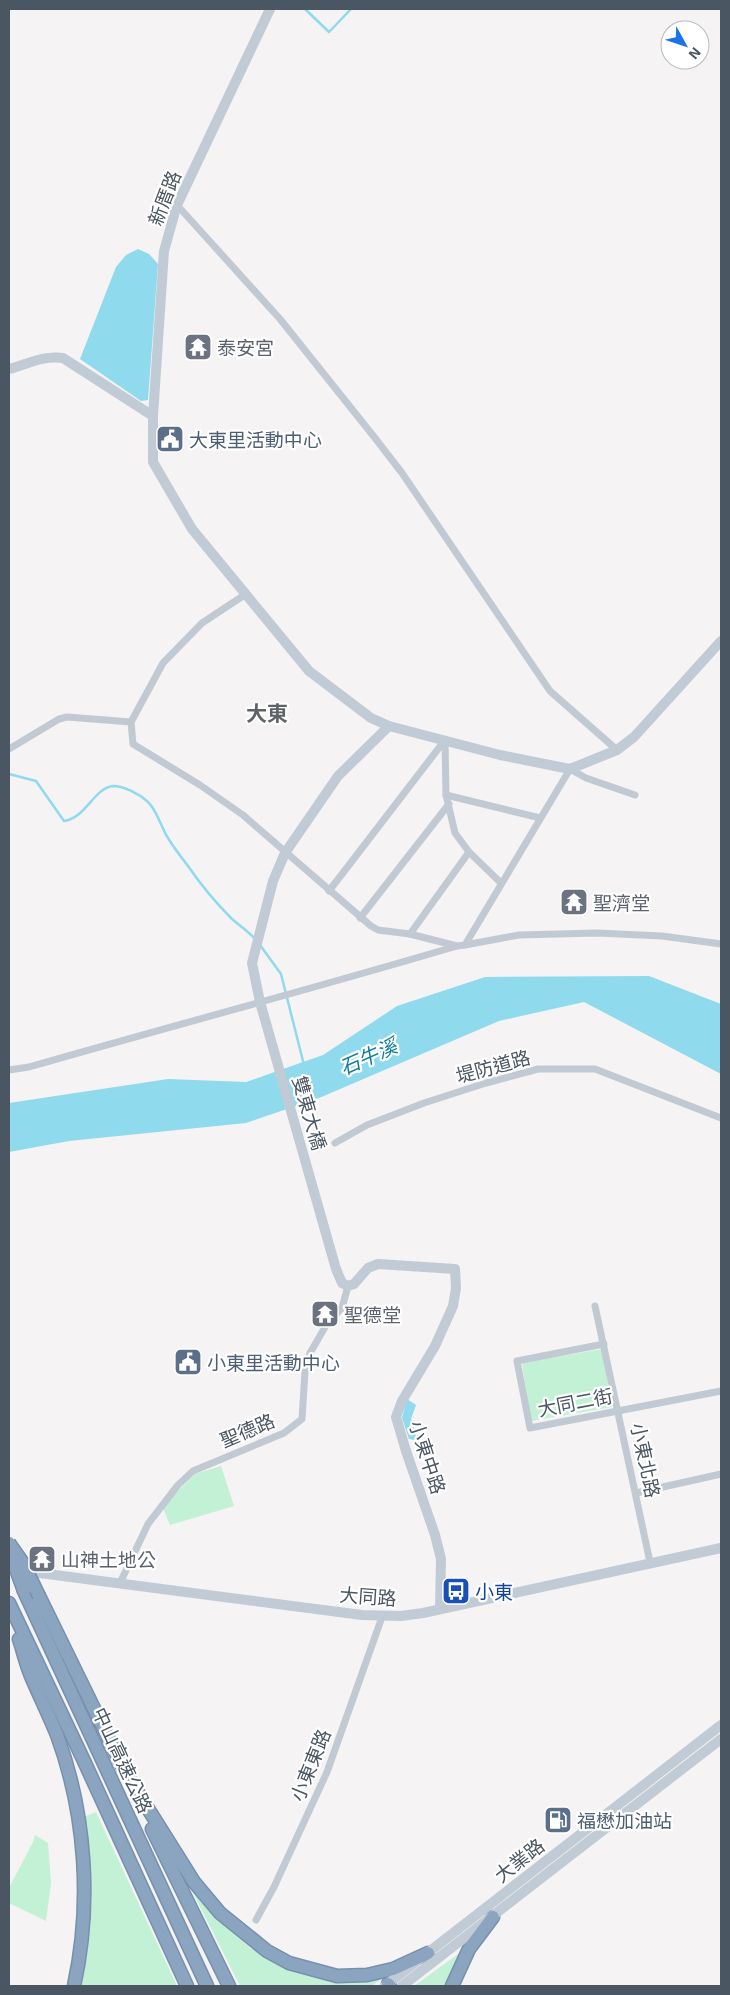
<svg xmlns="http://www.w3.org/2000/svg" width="730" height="1995" font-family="'Exo 2','Noto Sans TC',sans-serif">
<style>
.green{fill:#c3f1d5}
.water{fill:#90daee}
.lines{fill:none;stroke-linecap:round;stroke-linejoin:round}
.stream{stroke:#90daee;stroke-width:2.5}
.highway-casing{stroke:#7690ad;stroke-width:15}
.street{stroke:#c1cad2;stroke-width:7}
.secondary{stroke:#c1cbd6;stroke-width:10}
.highway{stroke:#8ba5c1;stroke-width:12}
.highway-bridge-casing{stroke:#7690ad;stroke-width:15;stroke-linecap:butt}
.highway-bridge{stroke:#8ba5c1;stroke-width:12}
.labels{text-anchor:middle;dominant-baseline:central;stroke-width:4.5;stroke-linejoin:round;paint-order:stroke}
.street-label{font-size:19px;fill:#4a5661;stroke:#fff}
.worship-label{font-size:19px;fill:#5b616d;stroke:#fff;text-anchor:start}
.service-label{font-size:19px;fill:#4e5e75;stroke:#fff;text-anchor:start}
.transit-label{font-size:19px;fill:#164399;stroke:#fff;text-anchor:start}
.water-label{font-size:20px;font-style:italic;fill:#0c7c9b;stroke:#fff}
.quarter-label{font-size:21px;font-weight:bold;fill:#5f6368;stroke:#fff}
</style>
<rect width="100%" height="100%" fill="#f5f3f3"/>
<!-- green -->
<g class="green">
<polygon points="602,1349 612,1407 531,1421 522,1363"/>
<polygon points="221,1466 234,1506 170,1525 163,1508 176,1493 195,1474"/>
<polygon points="96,1812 177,1986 79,1986 91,1880 84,1817"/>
<polygon points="35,1835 48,1843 51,1883 46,1921 9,1903 9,1888 33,1842"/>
<polygon points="187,1881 219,1920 250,1948 293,1968 350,1982 381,1979 372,1986 240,1986"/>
<polygon points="461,1952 448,1986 414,1986"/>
</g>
<!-- water -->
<g class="water">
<polygon points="138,249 149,254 158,264 148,400 141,401 80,359 116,267 126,255"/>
<polygon points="649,976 721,1004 721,1074 584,1002 499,1021 319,1098 246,1123 69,1141 9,1152 9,1103 168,1079 246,1082 323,1055 397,1006 485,977"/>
<polygon points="407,1399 416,1405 411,1419 416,1433 415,1440 409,1439 402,1418"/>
</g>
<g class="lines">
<!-- stream -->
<g class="stream">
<polyline points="305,9 329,32 351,9"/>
<path d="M9 774 36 781 64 821C86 818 94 788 113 786 124 786 139 794 147 801 158 811 160 826 168 838 174 848 181 857 188 866 201 885 216 903 232 919 240 926 248 931 255 939"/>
<polyline points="260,945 281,974 304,1065"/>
</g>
<defs>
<g id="highway">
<polyline points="24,1591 207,1986"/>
<polyline points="39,1596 125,1772 194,1882 220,1913 267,1951 289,1963 337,1976 367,1975 393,1969 428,1953"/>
<polyline points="9,1603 84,1761 187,1986"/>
<path d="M19 1639C23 1651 26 1664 31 1676 39 1695 49 1715 57 1735 86 1814 92 1904 74 1986"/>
<polyline points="152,1829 229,1986"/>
<polyline points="388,1984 390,1986"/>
<polyline points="452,1986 469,1949 493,1917"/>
</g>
</defs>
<!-- highway casing -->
<use href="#highway" class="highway-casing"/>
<!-- street -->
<g class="street">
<polyline points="177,205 280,319 375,438 402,473 550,691 617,750"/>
<polyline points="246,594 202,623 163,663 131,722 133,744 200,785 243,815 371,926 378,930 410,934 457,946 465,945 570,769 586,778 635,795"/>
<polyline points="445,740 446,795 455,833 469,852 501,883"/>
<polyline points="9,749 59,719 67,717 131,722"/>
<polyline points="446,795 540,818"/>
<polyline points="329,891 445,740"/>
<polyline points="360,918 449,804"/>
<polyline points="410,934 469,852"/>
<polyline points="465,945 519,935 597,933 662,936 721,944"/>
<path d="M9 1070 29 1067C172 1026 315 988 457 946"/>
<polyline points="335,1143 367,1125 424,1103 486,1083 538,1069 595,1069 721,1118"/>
<polyline points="595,1306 650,1562"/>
<polyline points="604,1344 517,1361 530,1428 721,1391"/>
<polyline points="636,1493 721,1474"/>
<polyline points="120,1583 148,1524 178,1485 193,1471 284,1433 302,1419 305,1371 310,1353 328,1322 342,1308 348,1286"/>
<polyline points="256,1920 274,1887 327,1772 382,1617"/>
</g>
<!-- secondary -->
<g class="secondary">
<path d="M9 369C27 364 44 355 63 358L153 416V462L192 529 309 671 371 718 389 726 500 755 570 769 617 750 634 737 721 641"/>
<polyline points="153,416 164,251 177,205 270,9"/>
<polyline points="389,726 338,776 285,853 273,881 252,963 260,1002 336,1269 342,1283 348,1286 354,1284 368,1268 378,1264 455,1269 456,1288 453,1306 435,1346 402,1401 396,1417 406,1451 435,1535 441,1559 440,1609"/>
<polyline points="9,1569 362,1615 401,1616 423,1613 721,1548"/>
<polyline points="385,1986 721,1725"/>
<polyline points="402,1986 721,1739"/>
</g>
<!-- highway -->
<use href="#highway" class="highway"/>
<defs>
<g id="highway-bridge">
<polyline points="9,1543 23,1563 39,1596"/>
<polyline points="12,1558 24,1591"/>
</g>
</defs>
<!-- highway-bridge casing -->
<use href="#highway-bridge" class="highway-bridge-casing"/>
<!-- highway-bridge -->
<use href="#highway-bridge" class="highway-bridge"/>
</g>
<!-- icons -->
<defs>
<symbol id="temple-square" viewBox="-11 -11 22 22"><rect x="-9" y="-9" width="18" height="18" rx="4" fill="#6b7280" stroke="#fff"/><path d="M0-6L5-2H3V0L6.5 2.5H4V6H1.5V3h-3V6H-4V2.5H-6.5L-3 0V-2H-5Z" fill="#fff"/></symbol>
<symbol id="civic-square" viewBox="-11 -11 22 22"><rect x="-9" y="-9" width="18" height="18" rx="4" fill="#5c6f8a" stroke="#fff"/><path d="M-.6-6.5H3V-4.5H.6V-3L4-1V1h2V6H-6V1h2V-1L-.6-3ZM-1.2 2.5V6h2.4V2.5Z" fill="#fff"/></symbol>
<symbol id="bus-square" viewBox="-11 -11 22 22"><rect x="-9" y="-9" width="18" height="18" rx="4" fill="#1a4fb4" stroke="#fff"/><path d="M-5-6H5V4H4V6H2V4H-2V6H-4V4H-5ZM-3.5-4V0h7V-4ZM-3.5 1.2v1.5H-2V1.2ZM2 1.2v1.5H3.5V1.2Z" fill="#fff"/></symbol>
<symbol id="fuel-square" viewBox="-11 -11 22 22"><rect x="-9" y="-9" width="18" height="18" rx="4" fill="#5c6f8a" stroke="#fff"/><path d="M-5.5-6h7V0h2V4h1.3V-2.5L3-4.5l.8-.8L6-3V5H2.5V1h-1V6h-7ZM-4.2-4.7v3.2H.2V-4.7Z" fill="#fff"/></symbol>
</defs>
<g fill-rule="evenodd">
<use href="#temple-square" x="182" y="331" width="32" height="32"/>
<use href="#civic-square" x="154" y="423" width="32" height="32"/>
<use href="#temple-square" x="558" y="886" width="32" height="32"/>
<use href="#temple-square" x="309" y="1298" width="32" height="32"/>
<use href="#civic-square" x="172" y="1346" width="32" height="32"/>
<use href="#temple-square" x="26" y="1543" width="32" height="32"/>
<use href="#bus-square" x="440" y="1575" width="32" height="32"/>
<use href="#fuel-square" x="542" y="1804" width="32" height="32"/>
</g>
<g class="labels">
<!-- street labels -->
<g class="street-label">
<text transform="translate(164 198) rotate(-69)">新厝路</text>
<text transform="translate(493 1066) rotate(-15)">堤防道路</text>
<text transform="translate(310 1113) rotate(74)">雙東大橋</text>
<text transform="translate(575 1402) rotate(-11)">大同二街</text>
<text transform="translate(247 1430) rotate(-23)">聖德路</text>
<text transform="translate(428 1457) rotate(72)">小東中路</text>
<text transform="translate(646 1460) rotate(78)">小東北路</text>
<text transform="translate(368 1596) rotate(4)">大同路</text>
<text transform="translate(123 1760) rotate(65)">中山高速公路</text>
<text transform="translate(310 1765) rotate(-68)">小東東路</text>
<text transform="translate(519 1860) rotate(-38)">大業路</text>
</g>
<!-- worship labels -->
<g class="worship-label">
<text x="217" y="347">泰安宮</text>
<text x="593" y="902">聖濟堂</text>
<text x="344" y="1314">聖德堂</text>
<text x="61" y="1559">山神土地公</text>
</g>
<!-- service labels -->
<g class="service-label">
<text x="189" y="439">大東里活動中心</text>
<text x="207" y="1362">小東里活動中心</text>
<text x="577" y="1820">福懋加油站</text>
</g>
<!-- transit labels -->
<g class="transit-label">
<text x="475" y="1591">小東</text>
</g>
<!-- water labels -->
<g class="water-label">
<text transform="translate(368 1056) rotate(-24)">石牛溪</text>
</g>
<!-- quarter labels -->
<g class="quarter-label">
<text x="267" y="712">大東</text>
</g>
</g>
<!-- border -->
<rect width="730" height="1995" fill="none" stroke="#4a5661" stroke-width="20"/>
<!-- north arrow -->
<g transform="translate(685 45) rotate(130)"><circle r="24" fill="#ffffff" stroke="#b7bbc0"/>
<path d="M0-4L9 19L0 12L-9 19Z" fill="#1a73e8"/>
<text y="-8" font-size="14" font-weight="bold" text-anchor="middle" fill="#4a5661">N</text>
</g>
</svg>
